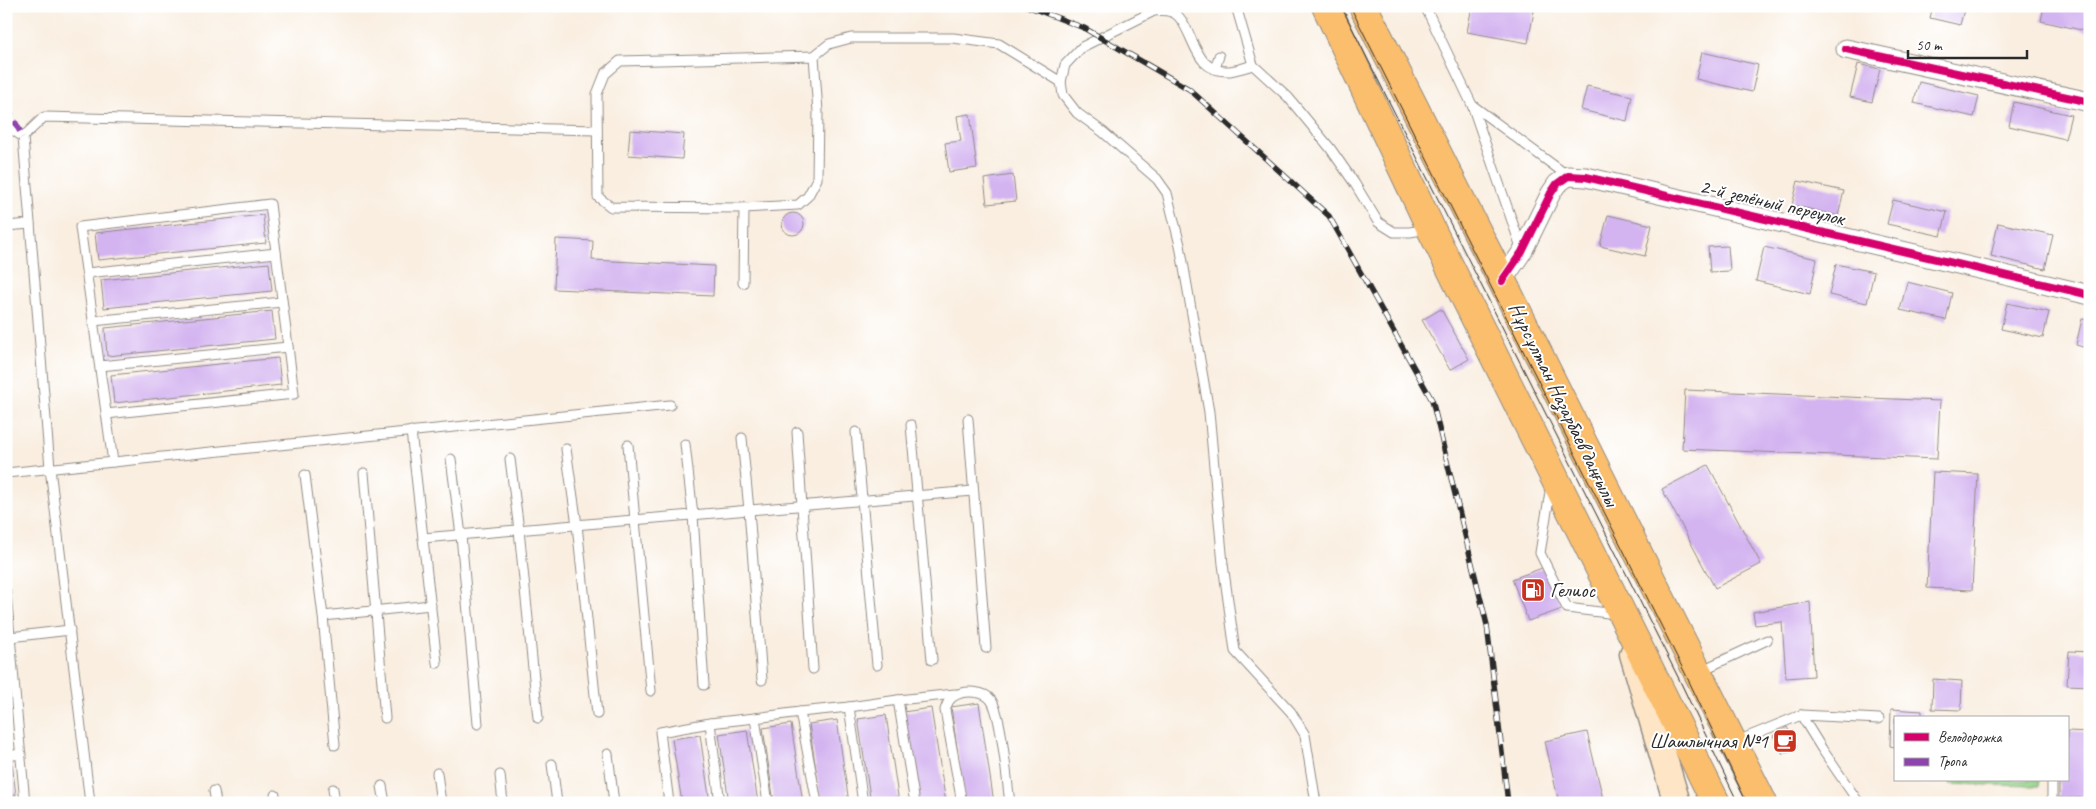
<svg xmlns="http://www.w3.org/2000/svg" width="2096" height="809" font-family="Caveat,sans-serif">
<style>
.green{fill:#95d58b;stroke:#60805b}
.building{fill:#d3b3f0}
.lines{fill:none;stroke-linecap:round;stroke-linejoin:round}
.lane-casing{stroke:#928c86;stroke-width:11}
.street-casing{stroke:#928c86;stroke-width:21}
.secondary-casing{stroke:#928c86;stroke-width:29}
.primary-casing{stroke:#928c86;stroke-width:30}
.lane{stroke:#fff;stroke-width:9}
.street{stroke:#fff;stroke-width:19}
.secondary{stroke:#fde5c5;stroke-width:26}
.primary{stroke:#fabe6d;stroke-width:28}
.tram{stroke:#2b2b2b;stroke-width:1}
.rail-casing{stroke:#2b2b2b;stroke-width:5.5}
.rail{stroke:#fff;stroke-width:4;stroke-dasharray:11;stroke-linecap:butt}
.quiet{stroke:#8e44ad;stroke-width:6;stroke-dasharray:12 6;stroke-linecap:butt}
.cycleway-casing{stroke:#fff;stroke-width:11}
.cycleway{stroke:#d6006c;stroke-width:8}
.labels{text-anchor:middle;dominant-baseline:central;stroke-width:4;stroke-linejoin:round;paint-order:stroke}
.street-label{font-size:21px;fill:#2b2b2b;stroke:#fff}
.poi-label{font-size:21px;fill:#2b2b2b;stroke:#fff;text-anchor:start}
</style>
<rect width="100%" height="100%" fill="#fff"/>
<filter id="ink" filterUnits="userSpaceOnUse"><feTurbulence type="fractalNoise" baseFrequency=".02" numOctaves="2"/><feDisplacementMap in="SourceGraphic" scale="10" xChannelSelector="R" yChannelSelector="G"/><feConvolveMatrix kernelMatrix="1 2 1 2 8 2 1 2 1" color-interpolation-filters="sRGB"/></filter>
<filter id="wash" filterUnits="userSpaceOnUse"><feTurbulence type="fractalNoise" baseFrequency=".0096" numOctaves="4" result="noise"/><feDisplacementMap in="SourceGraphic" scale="20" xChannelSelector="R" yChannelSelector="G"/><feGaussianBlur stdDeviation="1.12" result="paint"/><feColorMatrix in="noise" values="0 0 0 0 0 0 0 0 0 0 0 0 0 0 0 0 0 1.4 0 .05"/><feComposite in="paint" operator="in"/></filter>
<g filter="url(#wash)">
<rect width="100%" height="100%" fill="#f9eee0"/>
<!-- green -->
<polygon class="green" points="1951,780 2039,780 2038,786 1950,784"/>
<g id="blocks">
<!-- building -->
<g class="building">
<polygon points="1472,6 1535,6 1528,43 1467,32"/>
<polygon points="1933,6 1965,6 1960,25 1930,18"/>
<polygon points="2044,6 2090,8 2090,32 2041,21"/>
<polygon points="1702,52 1758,65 1752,92 1696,79"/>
<polygon points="1858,64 1880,69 1872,102 1850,97"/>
<polygon points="1919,82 1979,96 1974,117 1914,103"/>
<polygon points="1587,86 1632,96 1627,121 1581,110"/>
<polygon points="2014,102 2071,115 2065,139 2009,126"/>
<polygon points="970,114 977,168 949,172 945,143 961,141 957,116"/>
<polygon points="630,130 684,134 682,159 628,155"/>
<polygon points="1013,175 1016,201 987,204 984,179"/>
<polygon points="1798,181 1844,191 1838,216 1792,205"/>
<polygon points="1893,200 1947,212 1941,236 1887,224"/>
<circle cx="793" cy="224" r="11"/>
<polygon points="263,215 266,243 98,260 95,233"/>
<polygon points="1608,215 1652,225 1645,256 1600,246"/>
<polygon points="1998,223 2053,235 2045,269 1991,256"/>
<polygon points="556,239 593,241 592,260 714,266 713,296 554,289"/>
<polygon points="1728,246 1730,271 1710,272 1708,247"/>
<polygon points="1764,247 1817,259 1810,294 1756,281"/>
<polygon points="269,263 272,291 104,308 101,280"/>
<polygon points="1836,264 1874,272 1867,303 1829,295"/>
<polygon points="1907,282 1952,293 1946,320 1900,310"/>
<polygon points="2007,303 2049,312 2043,338 2001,329"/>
<polygon points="1441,309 1469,359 1450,370 1422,320"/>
<polygon points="272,311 275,339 107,356 105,328"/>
<polygon points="2082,319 2090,320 2090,349 2076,345"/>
<polygon points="278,358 281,385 114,403 111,375"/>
<polygon points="1685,390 1940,401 1937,459 1682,449"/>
<polygon points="1708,465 1761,564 1715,588 1662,489"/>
<polygon points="1933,472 1978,474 1972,590 1927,588"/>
<polygon points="1545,567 1562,609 1528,621 1512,579"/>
<polygon points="1810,602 1814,676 1786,678 1782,622 1755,625 1753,612"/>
<polygon points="2069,651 2090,652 2090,686 2067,685"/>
<polygon points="1933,679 1962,681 1961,710 1932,709"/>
<polygon points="979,703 994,803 965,803 951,707"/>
<polygon points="931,708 946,803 917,803 903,712"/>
<polygon points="1891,709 1922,711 1922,718 1895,718 1895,747 1890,746"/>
<polygon points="886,715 899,803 871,803 858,719"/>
<polygon points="837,720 849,803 821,803 809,724"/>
<polygon points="791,724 803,803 774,803 763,728"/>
<polygon points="1787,727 1797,747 1783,754 1773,736"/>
<polygon points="747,730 758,803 729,803 719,734"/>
<polygon points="2067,731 2090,732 2090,798 2059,798 2059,780 2067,780"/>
<polygon points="1587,732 1604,803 1559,803 1545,741"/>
<polygon points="700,735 710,803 682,803 672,739"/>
<polygon points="12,764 16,795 6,796 6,765"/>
</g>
</g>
</g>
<g filter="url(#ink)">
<use href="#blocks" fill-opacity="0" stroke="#928c86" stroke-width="1"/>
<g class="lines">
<defs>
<g id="lane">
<polyline points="1236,6 1253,65 1288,97 1330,148 1355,184 1378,222 1394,232 1410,232 1428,229"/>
<polyline points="1425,6 1472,105 1522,250"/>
<polygon points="814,56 818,112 817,179 808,196 798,205 744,208 611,207 598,197 597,94 605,74 620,61"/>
<polyline points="814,56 829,44 851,38 953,38 999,44 1061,82"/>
<path d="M1253 65C1246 67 1237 70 1230 71 1194 73 1196 37 1179 17 1173 10 1163 10 1154 11L1082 47 1065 65 1061 82 1063 95 1077 113 1103 132 1157 179 1167 193 1180 245 1209 412 1223 564 1235 651 1291 712 1305 735 1316 803"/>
<polyline points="1215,69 1219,56"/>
<polyline points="1472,105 1568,176"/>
<polyline points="6,125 23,137 50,468 90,803"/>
<polyline points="23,137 44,117 596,130"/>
<polyline points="6,226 30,224"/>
<polyline points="87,273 276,253"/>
<polyline points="743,283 744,208"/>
<polyline points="93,321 282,302"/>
<polyline points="100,366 288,347"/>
<polyline points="106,414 294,394 270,204 80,227 113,462"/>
<polyline points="968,419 986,648"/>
<polyline points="911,425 932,660"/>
<polyline points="411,431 437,663"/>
<polyline points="797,432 813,669"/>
<polyline points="856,432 877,665"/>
<polyline points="742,438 749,510 762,680"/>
<polyline points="685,444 693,515 704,685"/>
<polyline points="628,445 651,691"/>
<polyline points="566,449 577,525 597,714"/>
<polyline points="451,459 461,535 478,724"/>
<polyline points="510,459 519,530 538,718"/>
<polyline points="6,473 670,405"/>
<polyline points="364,473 385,718"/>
<polyline points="305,475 323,616 335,745"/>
<polyline points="1551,486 1540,553 1567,608 1616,614"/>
<polyline points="423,538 973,491"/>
<polyline points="6,592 25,803"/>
<polyline points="323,616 431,605"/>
<polyline points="10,637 70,630"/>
<polyline points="1700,671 1767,640"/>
<polyline points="898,700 955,694"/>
<polyline points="800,712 849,707"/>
<polyline points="1801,715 1879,719"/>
<polyline points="710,723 755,718"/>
<polyline points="1735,742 1801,715 1822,749 1859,803"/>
<polyline points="608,754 614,803"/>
<polyline points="6,756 21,754"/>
<polyline points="552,764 557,803"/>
<polyline points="437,773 441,803"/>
<polyline points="500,775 503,803"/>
<polyline points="382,786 385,803"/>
<polyline points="333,789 335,803"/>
<polyline points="214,791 216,803"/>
<polyline points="275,795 276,803"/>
<polyline points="669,803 660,732 710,723 720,803"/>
<polyline points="768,803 755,718 800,712 817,803"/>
<polyline points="863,803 849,707 898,700 915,803"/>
<path d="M962 803 945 710C947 704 949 698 956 695 965 690 985 691 991 700 1002 714 1007 783 1010 803"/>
<polyline points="2052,803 2052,780"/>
</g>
<g id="street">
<polyline points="1846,49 2090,102"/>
<polyline points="1502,281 1522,252 1551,193 1557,184 1568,176 1586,177 2090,295"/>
</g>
<polyline id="secondary" points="1633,654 1677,803"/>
<g id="primary">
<polyline points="1326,6 1431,229 1716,803"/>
<polyline points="1363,6 1502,281 1763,803"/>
</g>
</defs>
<!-- lane casing -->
<use href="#lane" class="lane-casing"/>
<!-- street casing -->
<use href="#street" class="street-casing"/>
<!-- secondary casing -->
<use href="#secondary" class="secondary-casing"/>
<!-- primary casing -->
<use href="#primary" class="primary-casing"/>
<!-- lane -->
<use href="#lane" class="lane"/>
<!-- street -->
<use href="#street" class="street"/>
<!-- secondary -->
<use href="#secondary" class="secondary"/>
<!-- primary -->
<use href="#primary" class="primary"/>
<!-- tram -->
<g class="tram">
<polyline points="1341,6 1679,679 1738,803"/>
<polyline points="1350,6 1686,675 1747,803"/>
</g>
<defs>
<polyline id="rail" points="1027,6 1084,28 1189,89 1329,216 1432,400 1487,625 1508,803"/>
</defs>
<!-- rail casing -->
<use href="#rail" class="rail-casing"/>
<!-- rail -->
<use href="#rail" class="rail"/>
<!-- quiet -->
<polyline class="quiet" points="6,105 23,137"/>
<defs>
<g id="cycleway">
<polyline points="1846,49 2090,102"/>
<polyline points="1502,281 1522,252 1551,193 1557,184 1568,176 1586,177 2090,295"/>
</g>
</defs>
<!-- cycleway casing -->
<use href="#cycleway" class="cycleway-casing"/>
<!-- cycleway -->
<use href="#cycleway" class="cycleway"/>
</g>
</g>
<!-- icons -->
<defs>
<symbol id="fuel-square" viewBox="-11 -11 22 22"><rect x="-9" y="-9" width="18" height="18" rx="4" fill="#c8321e" stroke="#fff"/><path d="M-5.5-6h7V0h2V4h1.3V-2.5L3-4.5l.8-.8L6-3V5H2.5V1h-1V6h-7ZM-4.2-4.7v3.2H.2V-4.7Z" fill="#fff"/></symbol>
<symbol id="cafe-square" viewBox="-11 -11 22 22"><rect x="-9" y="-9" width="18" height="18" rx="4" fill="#c8321e" stroke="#fff"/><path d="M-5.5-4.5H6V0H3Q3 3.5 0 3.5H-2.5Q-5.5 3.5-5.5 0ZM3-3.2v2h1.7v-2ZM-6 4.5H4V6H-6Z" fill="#fff"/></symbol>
</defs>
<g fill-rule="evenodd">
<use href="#fuel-square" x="1519" y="576" width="28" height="28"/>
<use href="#cafe-square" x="1771" y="727" width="28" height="28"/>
</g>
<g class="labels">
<!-- street labels -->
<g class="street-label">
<text transform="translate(1772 202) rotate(13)">2-й зелёный переулок</text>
<text transform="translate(1564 404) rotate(64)">Нұрсұлтан Назарбаев даңғылы</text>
</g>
<!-- poi labels -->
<g class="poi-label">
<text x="1550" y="590">Гелиос</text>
<text x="1768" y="741" text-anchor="end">Шашлычная №1</text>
</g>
</g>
<!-- margin -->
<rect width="2096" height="809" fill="none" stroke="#fff" stroke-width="25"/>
<!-- legend -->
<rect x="1894" y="716" width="175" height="65" fill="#ffffff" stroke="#aaaaaa"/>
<rect x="1904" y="733" width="25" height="8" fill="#d6006c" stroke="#aaaaaa"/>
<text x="1938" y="742" font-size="15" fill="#2b2b2b">Велодорожка</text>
<rect x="1904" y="758" width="25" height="8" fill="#8e44ad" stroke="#aaaaaa"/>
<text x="1938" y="766" font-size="15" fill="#2b2b2b">Тропа</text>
<!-- scale -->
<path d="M1908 50v8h119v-8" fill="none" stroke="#2b2b2b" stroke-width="2.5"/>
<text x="1916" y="50" font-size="15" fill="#2b2b2b" stroke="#ffffff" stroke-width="4" paint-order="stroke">50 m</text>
</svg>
